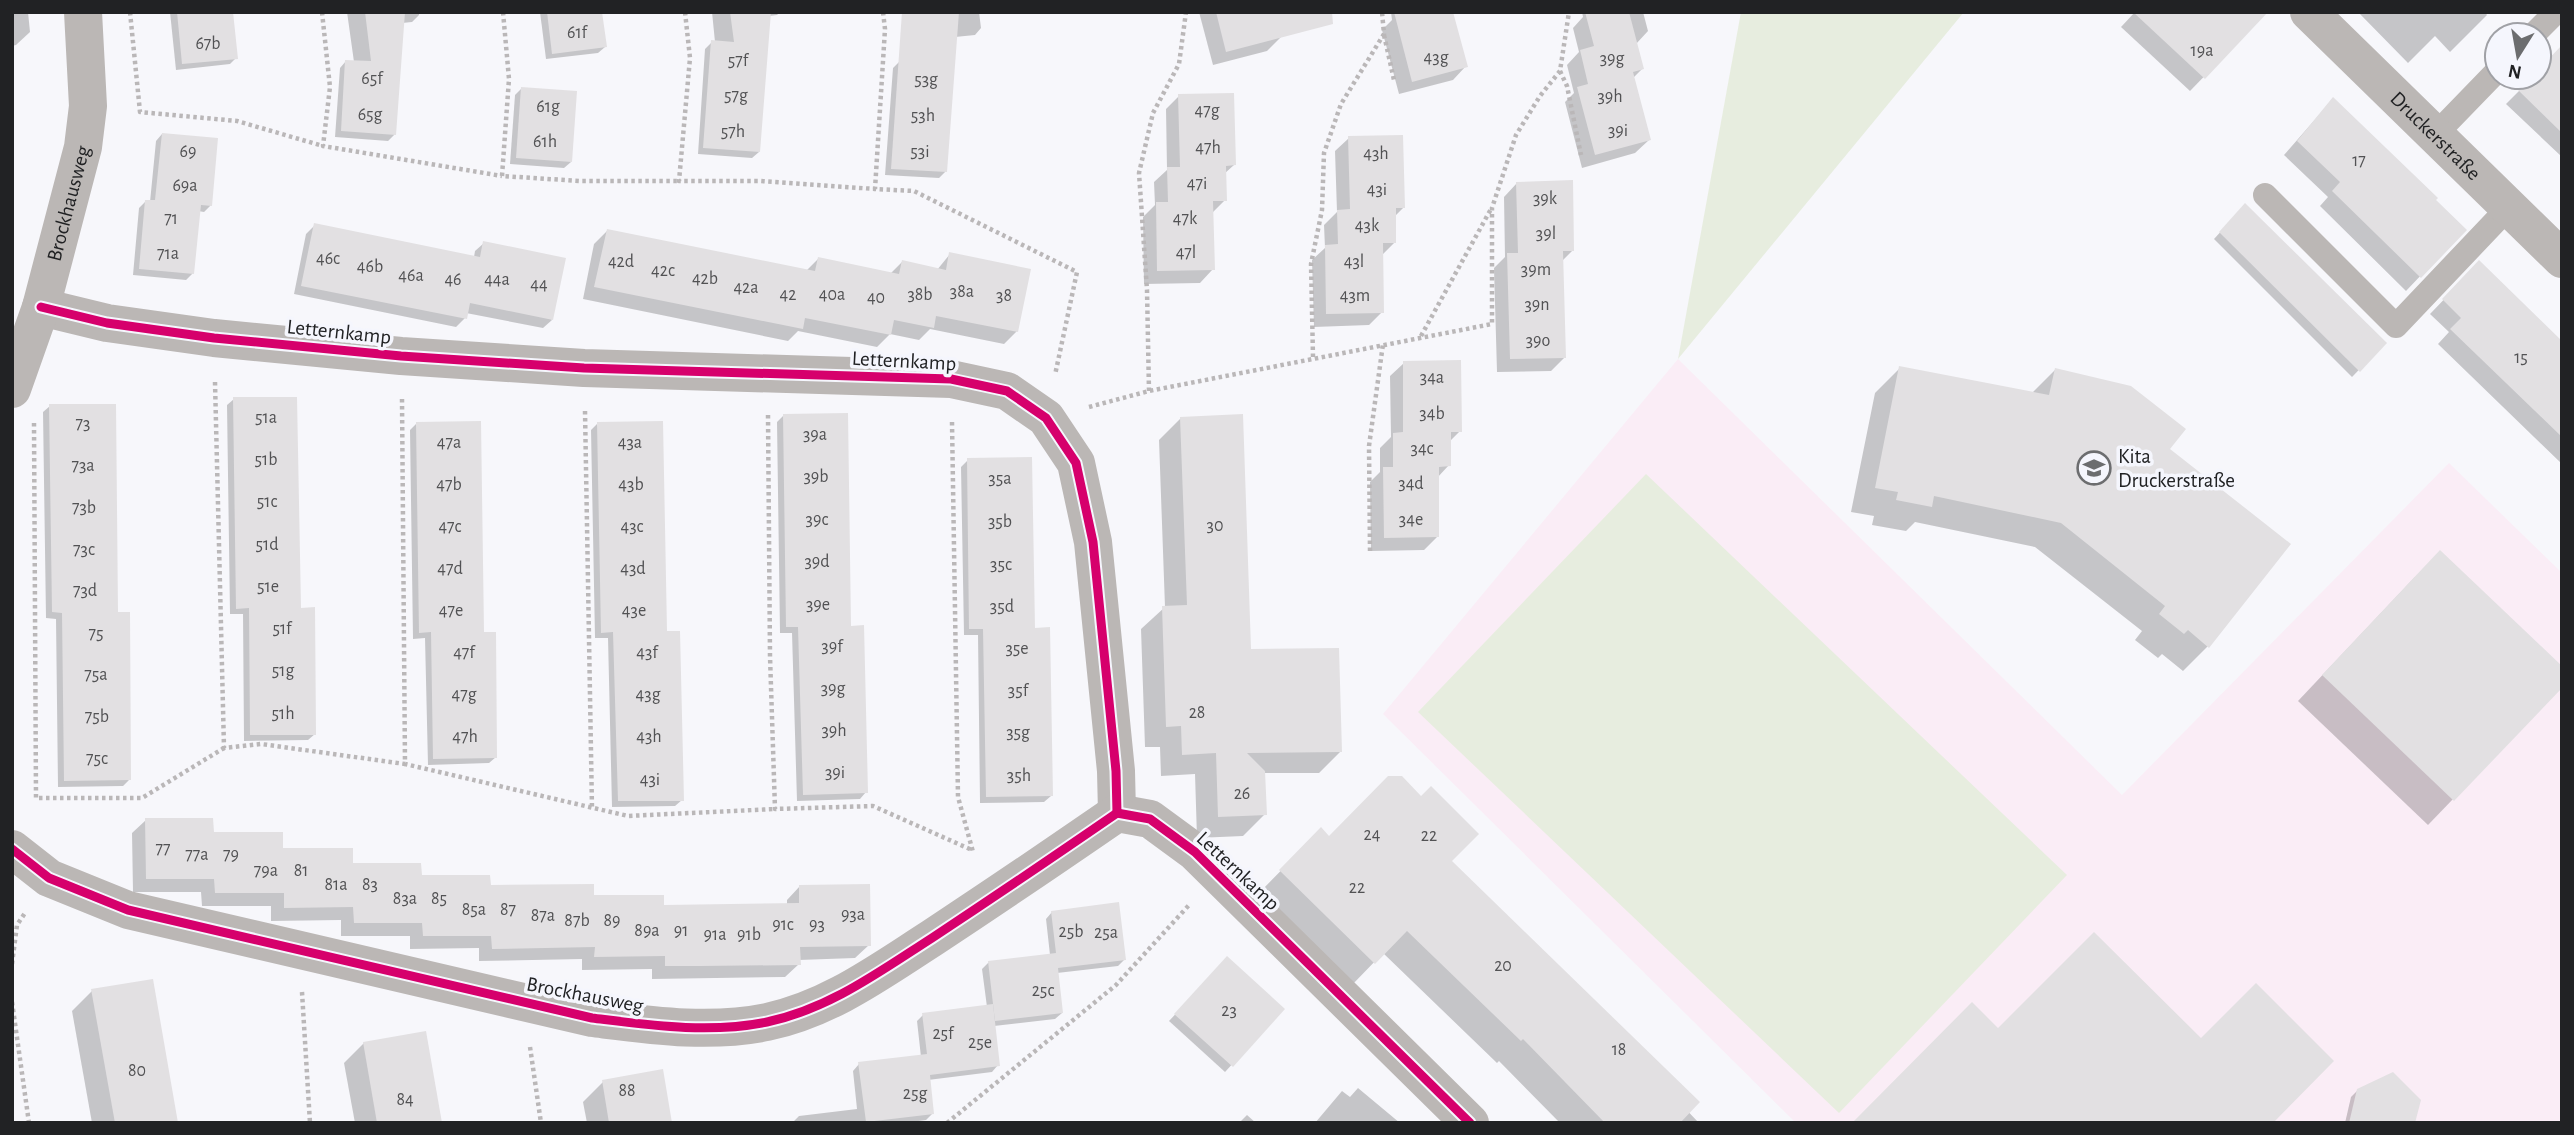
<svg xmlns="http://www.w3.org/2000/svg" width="2574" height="1135" font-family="'Alegreya Sans',sans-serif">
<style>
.education{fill:#faedf6}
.green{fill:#e7eddf}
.shadow{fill:#0003}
.building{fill:#e2e0e2}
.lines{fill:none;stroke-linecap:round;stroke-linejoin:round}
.path{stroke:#bab7b8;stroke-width:4.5;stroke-dasharray:3.5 3.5;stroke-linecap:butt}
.lane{stroke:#bbb7b5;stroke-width:24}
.street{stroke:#bbb7b5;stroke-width:38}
.cycleway-casing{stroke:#f5f6fd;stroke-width:13}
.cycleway{stroke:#d6006c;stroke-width:9}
.labels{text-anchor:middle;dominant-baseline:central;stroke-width:7;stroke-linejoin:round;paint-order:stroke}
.number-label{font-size:18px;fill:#525254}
.street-label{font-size:21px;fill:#212224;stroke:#f5f6fd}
.poi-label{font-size:21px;fill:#212224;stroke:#f5f6fd;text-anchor:start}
</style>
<rect width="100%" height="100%" fill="#f7f7fb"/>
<!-- education -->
<polygon class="education" points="1678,359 2122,795 2449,463 2562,573 2562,1123 1796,1123 1383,714"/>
<!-- green -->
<g class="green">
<polygon points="1741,12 1964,12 1678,359"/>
<polygon points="1646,474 2067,875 1839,1113 1418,712"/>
</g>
<!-- shadow -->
<g class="shadow">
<polygon points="12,12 28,12 30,32 16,45 12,46"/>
<polygon points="170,12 231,12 236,58 230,64 176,70"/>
<polygon points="347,12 419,12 419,15 412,22 402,23 395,134 388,141 335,137 340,68 346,61 354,62"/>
<polygon points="540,12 601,12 605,47 598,53 546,59"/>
<polygon points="712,12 780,12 777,15 769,16 759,152 752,158 698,154 705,49 712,42 715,42"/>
<polygon points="917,12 979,12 981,28 975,35 955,37 946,171 939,178 885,175 893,68 899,62"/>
<polygon points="1199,12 1274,12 1281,37 1267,51 1213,65"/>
<polygon points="1391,12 1452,12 1466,66 1453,80 1399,94 1382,30 1392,20"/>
<polygon points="1582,12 1643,12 1648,31 1636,44 1642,69 1633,78 1649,140 1635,153 1582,168 1565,102 1574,93 1567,65 1579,52 1573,28 1583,17"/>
<polygon points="2135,12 2257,22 2190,91 2121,27"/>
<polygon points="2358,12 2485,12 2487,15 2450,52 2435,36 2408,63"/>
<polygon points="2562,48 2562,157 2506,104 2533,77 2539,77 2539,71"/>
<polygon points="521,89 571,162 564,168 510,164 515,95"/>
<polygon points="1179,96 1234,165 1224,174 1225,200 1212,213 1213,269 1200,283 1144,284 1143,217 1155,205 1154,182 1167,170 1166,109"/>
<polygon points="2333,99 2464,230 2406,291 2320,206 2328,197 2284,155"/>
<polygon points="162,134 211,205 204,212 198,211 193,273 186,280 133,275 139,208 145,202 150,202 156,141"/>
<polygon points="1349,138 1404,207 1394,217 1395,242 1382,255 1382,312 1369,325 1314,327 1312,260 1325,248 1324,225 1337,212 1335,151"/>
<polygon points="1517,183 1573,250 1562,261 1565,357 1551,371 1497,372 1494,268 1505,257 1504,197"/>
<polygon points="2245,205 2385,343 2352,377 2214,239"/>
<polygon points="315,225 474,257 475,251 484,243 552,320 543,328 466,313 465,318 456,327 294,294 306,234"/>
<polygon points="607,231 806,271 818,259 890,274 902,262 937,270 950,254 1017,331 1004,344 930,329 919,340 890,334 877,347 798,331 788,341 583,299 594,244"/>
<polygon points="2479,263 2562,343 2562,464 2438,344 2449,332 2430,314"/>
<polygon points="1404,363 1460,431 1449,442 1449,465 1437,478 1437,537 1424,550 1371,551 1370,482 1380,472 1380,448 1391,437 1390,376"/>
<polygon points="1900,368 2031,394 2055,370 2168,450 2208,646 2183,671 2162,654 2158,658 2135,640 2142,631 2035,547 1915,522 1906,531 1872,525 1874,516 1851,512 1875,393"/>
<polygon points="234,399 299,609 315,734 308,740 244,741 243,614 230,614 227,405"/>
<polygon points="50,406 129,780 123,786 58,787 56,619 46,618 43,412"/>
<polygon points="784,415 849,628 866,792 860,799 797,801 792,633 780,633 777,422"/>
<polygon points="1181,418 1249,651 1341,751 1319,773 1263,773 1265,814 1243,836 1197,838 1195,774 1161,776 1160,747 1145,747 1141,629 1165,607 1159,440"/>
<polygon points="416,424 482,634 496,757 489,763 428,765 425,638 413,639 410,430"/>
<polygon points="597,424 666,633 682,800 675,806 612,807 608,638 595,638 591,430"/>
<polygon points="968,460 1033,630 1051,796 1044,802 980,803 978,635 964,635 961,467"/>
<polygon points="2415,577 2562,686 2428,825 2298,701"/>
<polygon points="146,820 351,865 420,877 489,887 662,907 787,905 787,900 800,886 869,945 855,958 799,960 799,964 785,977 652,979 652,969 582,970 582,959 479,961 479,948 410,949 410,936 341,936 341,920 271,921 271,906 202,906 201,892 133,892 132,833"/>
<polygon points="1321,830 1329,838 1450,861 1699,1123 1560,1123 1499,1061 1497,1063 1383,953 1351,986 1258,894"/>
<polygon points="1052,912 1124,960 1118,966 1057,973 1062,1013 1055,1019 994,1026 998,1065 992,1072 928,1080 932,1114 926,1120 904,1123 792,1123 799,1116 857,1109 853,1071 859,1064 921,1057 917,1021 923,1015 987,1007 982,969 989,962 1050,955 1046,919"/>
<polygon points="1227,959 1283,1009 1225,1072 1169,1021"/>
<polygon points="92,991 177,1123 92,1123 72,1011"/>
<polygon points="364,1043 440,1123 355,1123 344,1063"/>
<polygon points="603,1082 670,1123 587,1123 583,1102"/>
<polygon points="1358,1088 1400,1123 1315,1123 1342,1091 1350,1097"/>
<polygon points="2358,1090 2413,1123 2345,1123 2351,1097"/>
<polygon points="1247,1115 1256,1123 1239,1123"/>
</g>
<!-- building -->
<g class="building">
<polygon points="177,12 233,12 238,59 182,64"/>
<polygon points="365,12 405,12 396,135 341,131 345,60 371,61"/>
<polygon points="547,12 602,12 607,47 552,54"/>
<polygon points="730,12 771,12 760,152 703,148 711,40 734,42"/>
<polygon points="902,12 959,12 947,172 891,169"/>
<polygon points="1216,12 1332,12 1333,24 1226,52"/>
<polygon points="1394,12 1453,12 1468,67 1412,82"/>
<polygon points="1585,12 1629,12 1644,69 1633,72 1651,140 1595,155 1577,87 1588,84 1580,50 1594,46"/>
<polygon points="2133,12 2268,12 2205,79"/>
<polygon points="2562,45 2562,133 2518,90 2531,77 2539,77 2539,69"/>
<polygon points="521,87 577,91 572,162 516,158"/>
<polygon points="1234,93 1236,165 1226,166 1227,201 1213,201 1215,270 1157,271 1156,202 1168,202 1167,167 1180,167 1178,94"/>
<polygon points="2333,97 2438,198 2436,200 2467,230 2421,278 2332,191 2340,182 2297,141"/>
<polygon points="162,133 218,138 212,206 201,205 194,274 139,269 145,200 155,200"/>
<polygon points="1403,135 1405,208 1396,208 1396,243 1383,243 1384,313 1326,314 1325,245 1338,244 1337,210 1350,209 1348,136"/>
<polygon points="1573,180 1574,251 1563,251 1566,358 1510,359 1507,253 1518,253 1516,182"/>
<polygon points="2245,203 2387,343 2360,372 2219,232"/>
<polygon points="314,223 480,257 483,241 566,258 553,320 470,303 467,319 301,286"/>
<polygon points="607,229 815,271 818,257 899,274 902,260 946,270 949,252 1031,269 1018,332 936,316 934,328 894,320 891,335 805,318 803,329 594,287"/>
<polygon points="2479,260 2562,341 2562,437 2450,329 2461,318 2442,299"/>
<polygon points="1461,360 1462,432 1451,432 1451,466 1439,467 1439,537 1384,538 1383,467 1393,467 1393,433 1403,432 1403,361"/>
<polygon points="1899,366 2049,395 2055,368 2131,386 2186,429 2170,449 2291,544 2209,648 2188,630 2184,634 2159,614 2165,606 2061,523 1934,496 1932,507 1896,500 1898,492 1875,488"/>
<polygon points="233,397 297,397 301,608 315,607 316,735 250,735 249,608 236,609"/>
<polygon points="49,404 116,404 118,612 130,612 131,780 64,781 62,613 52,612"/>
<polygon points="848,413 851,626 864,625 868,793 803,795 798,627 786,627 783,414"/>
<polygon points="1243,414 1251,649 1339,648 1342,752 1247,753 1265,771 1267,815 1218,817 1216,753 1182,755 1181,726 1166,727 1162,606 1187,605 1180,417"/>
<polygon points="481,421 484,632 496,632 497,758 433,759 431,632 419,633 416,422"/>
<polygon points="663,421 667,631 680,631 684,801 618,801 613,632 601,633 597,422"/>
<polygon points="1032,457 1035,628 1050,627 1053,796 986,797 983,629 969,629 967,458"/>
<polygon points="2440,550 2562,666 2562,688 2454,801 2322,675"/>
<polygon points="1388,776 1402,776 1421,796 1431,786 1479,834 1452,861 1700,1102 1680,1123 1605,1123 1523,1039 1521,1041 1407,931 1375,964 1279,870 1321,827 1329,836"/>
<polygon points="145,818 213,818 214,832 283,832 283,848 353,848 353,863 421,863 422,875 490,875 491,885 594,884 594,895 664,895 664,905 799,903 799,885 870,884 871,946 800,947 801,965 699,966 665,966 665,956 594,957 595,947 492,949 491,936 423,936 422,923 354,923 353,907 284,908 284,893 215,893 214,879 146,879"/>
<polygon points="1119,902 1126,960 1058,968 1063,1013 995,1021 988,961 1056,953 1051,911"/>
<polygon points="2094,932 2201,1038 2256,983 2334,1061 2273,1123 1852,1123 1972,1002 1998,1028"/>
<polygon points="1227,956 1285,1009 1233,1067 1174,1014"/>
<polygon points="153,979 178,1123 115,1123 91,989"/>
<polygon points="993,1004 1000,1066 930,1075 934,1114 866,1122 858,1062 927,1054 922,1013"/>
<polygon points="426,1031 442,1123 377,1123 363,1042"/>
<polygon points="663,1069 672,1123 609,1123 602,1080"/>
<polygon points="2393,1072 2421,1100 2415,1123 2349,1123 2357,1089"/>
</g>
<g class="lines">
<!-- path -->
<g class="path">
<polyline points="130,12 140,112 237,121 323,146"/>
<polyline points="322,12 330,87 323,146 502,176"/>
<polyline points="503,12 509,79 502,176 580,181 679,181"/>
<polyline points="685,12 690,58 679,181 760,181 875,189"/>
<polyline points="883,12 885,29 875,189 914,191 1077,272 1055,375"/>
<polyline points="1384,35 1394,80"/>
<polyline points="1560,71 1567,86 1581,155"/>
<polyline points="1421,336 1491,209"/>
<polyline points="1313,357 1311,264 1322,210 1324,153 1341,104 1384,34 1382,12"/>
<polyline points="215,382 224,748 261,744 405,764"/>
<polyline points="1149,391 1147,290 1139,173 1153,113 1179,64 1186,12"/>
<polyline points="402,399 405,764 628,816 775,809"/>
<polyline points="1089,407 1149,391 1492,324 1492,208 1516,135 1540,96 1560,71 1569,12"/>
<polyline points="585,411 592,809"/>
<polyline points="768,415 770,656 775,809 873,806 972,850"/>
<polyline points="952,422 958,797 973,852"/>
<polyline points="34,423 36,798 142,798 224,748"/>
<polyline points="1370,551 1369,446 1383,344"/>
<polyline points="12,964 17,925 25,913"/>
<polyline points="302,992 310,1123"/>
<polyline points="12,1002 29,1123"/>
<polyline points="530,1047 541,1123"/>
<polyline points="947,1123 1116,985 1190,904"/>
</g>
<!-- lane -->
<g class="lane">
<polyline points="2533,35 2556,12"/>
<polyline points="2435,135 2497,71"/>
<polyline points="2265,195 2396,326 2509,207"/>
</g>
<!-- street -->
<g class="street">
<path id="s1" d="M2309 12 2562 259"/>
<polyline points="41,307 107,323 214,338 401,356 584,368 951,379 1007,391 1046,418 1076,463 1093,542 1116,771 1117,813"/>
<path id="s2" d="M12 389 41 307 83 147 88 106 83 12"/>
<polyline points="1117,813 1150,819 1195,852 1470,1123"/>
<path d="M12 849 49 878 128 910 592 1018C649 1025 709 1034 767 1022 829 1009 879 972 932 938 994 897 1056 855 1117 813"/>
</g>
<defs>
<g id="cycleway">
<polyline points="41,307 107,323 214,338 401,356 584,368 951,379 1007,391 1046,418 1076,463 1093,542 1116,771 1117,813"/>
<polyline points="1117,813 1150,819 1195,852 1470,1123"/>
<path d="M12 849 49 878 128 910 592 1018C649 1025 709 1034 767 1022 829 1009 879 972 932 938 994 897 1056 855 1117 813"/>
</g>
</defs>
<!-- cycleway casing -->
<use href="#cycleway" class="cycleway-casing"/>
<!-- cycleway -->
<use href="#cycleway" class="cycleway"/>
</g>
<!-- icons -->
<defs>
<symbol id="school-ring" viewBox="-11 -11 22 22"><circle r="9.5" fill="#f5f6fd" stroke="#6c6d6f" stroke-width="1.5"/><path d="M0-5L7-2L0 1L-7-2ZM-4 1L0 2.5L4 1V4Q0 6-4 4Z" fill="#6c6d6f"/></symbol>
</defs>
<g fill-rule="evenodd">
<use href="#school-ring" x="2075" y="449" width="38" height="38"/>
</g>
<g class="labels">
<!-- number labels -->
<g class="number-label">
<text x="577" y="33">61f</text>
<text x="208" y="44">67b</text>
<text x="2202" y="51">19a</text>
<text x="1436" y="58">43g</text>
<text x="1612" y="59">39g</text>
<text x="738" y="61">57f</text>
<text x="372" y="79">65f</text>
<text x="926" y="80">53g</text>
<text x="736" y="96">57g</text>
<text x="1610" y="97">39h</text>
<text x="548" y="107">61g</text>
<text x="1207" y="111">47g</text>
<text x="370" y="115">65g</text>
<text x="923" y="116">53h</text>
<text x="1618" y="131">39i</text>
<text x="733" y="132">57h</text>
<text x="545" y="142">61h</text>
<text x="1208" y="148">47h</text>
<text x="188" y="152">69</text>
<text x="920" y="152">53i</text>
<text x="1376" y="154">43h</text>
<text x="2359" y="161">17</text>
<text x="1197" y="184">47i</text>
<text x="185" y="186">69a</text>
<text x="1377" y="190">43i</text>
<text x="1545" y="199">39k</text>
<text x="171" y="219">71</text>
<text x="1185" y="219">47k</text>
<text x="1367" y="226">43k</text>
<text x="1546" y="234">39l</text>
<text x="1186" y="253">47l</text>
<text x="168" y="254">71a</text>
<text x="328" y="259">46c</text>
<text x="621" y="262">42d</text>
<text x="1354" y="262">43l</text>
<text x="370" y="267">46b</text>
<text x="1536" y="270">39m</text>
<text x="663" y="271">42c</text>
<text x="411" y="276">46a</text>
<text x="705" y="279">42b</text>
<text x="453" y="280">46</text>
<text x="497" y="280">44a</text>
<text x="539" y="285">44</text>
<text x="746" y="288">42a</text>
<text x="962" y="292">38a</text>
<text x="788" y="295">42</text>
<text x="832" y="295">40a</text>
<text x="920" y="295">38b</text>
<text x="1004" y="296">38</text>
<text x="1355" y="296">43m</text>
<text x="876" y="298">40</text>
<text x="1537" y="305">39n</text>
<text x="1538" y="341">39o</text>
<text x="2521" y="358">15</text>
<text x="1432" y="378">34a</text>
<text x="1432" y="414">34b</text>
<text x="266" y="418">51a</text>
<text x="83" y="424">73</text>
<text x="815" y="435">39a</text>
<text x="449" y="443">47a</text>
<text x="630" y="443">43a</text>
<text x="1422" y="449">34c</text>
<text x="266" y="460">51b</text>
<text x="83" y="466">73a</text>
<text x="816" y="477">39b</text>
<text x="1000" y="479">35a</text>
<text x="1411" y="484">34d</text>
<text x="449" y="485">47b</text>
<text x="631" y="485">43b</text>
<text x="267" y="502">51c</text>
<text x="84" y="508">73b</text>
<text x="817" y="520">39c</text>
<text x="1411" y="520">34e</text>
<text x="1000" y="522">35b</text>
<text x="1215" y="526">30</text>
<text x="450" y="527">47c</text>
<text x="632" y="527">43c</text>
<text x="267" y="545">51d</text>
<text x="84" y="550">73c</text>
<text x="817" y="562">39d</text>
<text x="1001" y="565">35c</text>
<text x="450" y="569">47d</text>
<text x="633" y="569">43d</text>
<text x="268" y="587">51e</text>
<text x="85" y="591">73d</text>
<text x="818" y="605">39e</text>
<text x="1002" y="607">35d</text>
<text x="451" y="611">47e</text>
<text x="634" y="611">43e</text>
<text x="282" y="629">51f</text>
<text x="96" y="634">75</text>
<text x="832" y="647">39f</text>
<text x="1017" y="649">35e</text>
<text x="464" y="653">47f</text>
<text x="647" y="653">43f</text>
<text x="283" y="671">51g</text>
<text x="96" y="675">75a</text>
<text x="833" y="689">39g</text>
<text x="1018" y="691">35f</text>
<text x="464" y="695">47g</text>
<text x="648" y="695">43g</text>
<text x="1197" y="713">28</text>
<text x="283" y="714">51h</text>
<text x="97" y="717">75b</text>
<text x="834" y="731">39h</text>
<text x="1018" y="733">35g</text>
<text x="465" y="737">47h</text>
<text x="649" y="737">43h</text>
<text x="97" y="759">75c</text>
<text x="835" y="773">39i</text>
<text x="1019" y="776">35h</text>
<text x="650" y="780">43i</text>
<text x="1242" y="794">26</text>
<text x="1372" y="835">24</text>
<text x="1429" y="836">22</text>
<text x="163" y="849">77</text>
<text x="197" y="855">77a</text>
<text x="231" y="855">79</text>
<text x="266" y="871">79a</text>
<text x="301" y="871">81</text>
<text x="336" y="885">81a</text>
<text x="370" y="885">83</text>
<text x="1357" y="888">22</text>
<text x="405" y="899">83a</text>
<text x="439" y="899">85</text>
<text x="474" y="910">85a</text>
<text x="508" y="910">87</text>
<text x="853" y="915">93a</text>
<text x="543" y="916">87a</text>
<text x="577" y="921">87b</text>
<text x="612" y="921">89</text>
<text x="783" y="925">91c</text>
<text x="817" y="925">93</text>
<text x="647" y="931">89a</text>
<text x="681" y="931">91</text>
<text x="1071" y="932">25b</text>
<text x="1106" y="933">25a</text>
<text x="715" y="935">91a</text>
<text x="749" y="935">91b</text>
<text x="1503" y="966">20</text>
<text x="1043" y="991">25c</text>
<text x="1229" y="1011">23</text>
<text x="943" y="1034">25f</text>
<text x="980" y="1043">25e</text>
<text x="1619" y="1050">18</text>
<text x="137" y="1071">80</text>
<text x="627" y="1091">88</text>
<text x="915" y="1094">25g</text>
<text x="405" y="1100">84</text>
</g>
<!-- street labels -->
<g class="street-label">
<text stroke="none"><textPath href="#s1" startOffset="177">Druckerstraße</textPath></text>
<text stroke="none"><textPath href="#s2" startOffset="194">Brockhausweg</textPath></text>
<text transform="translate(339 332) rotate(6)">Letternkamp</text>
<text transform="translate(904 361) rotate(3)">Letternkamp</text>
<text transform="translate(1238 871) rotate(43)">Letternkamp</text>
<text transform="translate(585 995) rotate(11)">Brockhausweg</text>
</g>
<!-- poi labels -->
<g class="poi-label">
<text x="2118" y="456">Kita<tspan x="2118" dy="24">Druckerstraße</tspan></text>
</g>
</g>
<!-- border -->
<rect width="2574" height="1135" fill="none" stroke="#212224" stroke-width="28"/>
<!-- north arrow -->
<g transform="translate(2518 56) rotate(191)"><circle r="33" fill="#f5f6fd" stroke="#a0a1a6" stroke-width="2"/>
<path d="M0-5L12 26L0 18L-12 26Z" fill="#6c6d6f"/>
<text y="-10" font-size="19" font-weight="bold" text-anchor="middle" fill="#212224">N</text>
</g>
</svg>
